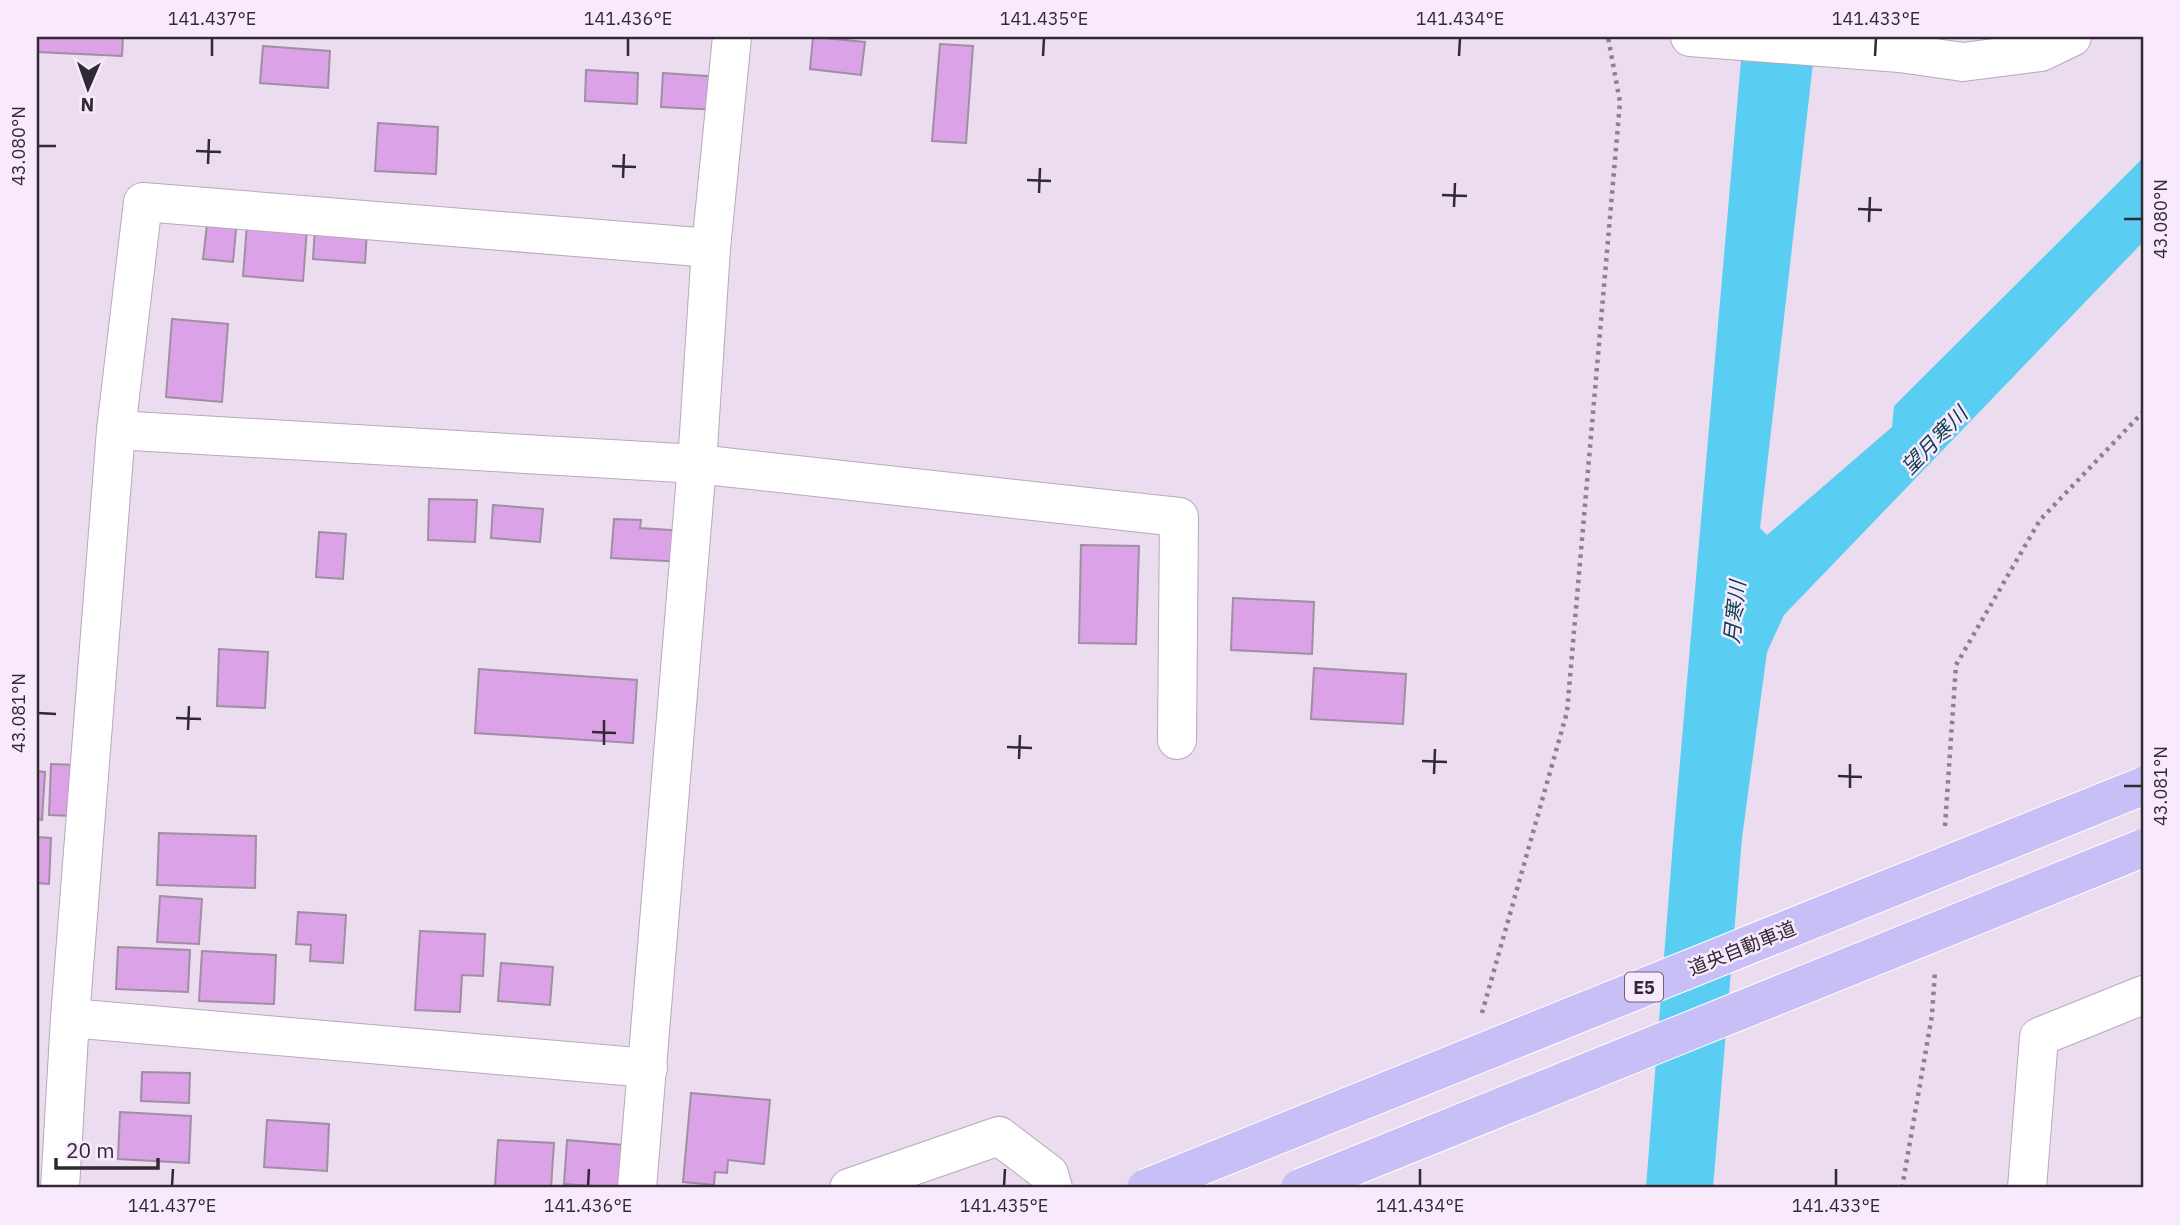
<svg xmlns="http://www.w3.org/2000/svg" width="2180" height="1225" font-family="'IBM Plex Sans','Noto Sans JP',sans-serif">
<style>
.water{fill:#5acef2}
.building{fill:#dca2e8;stroke:#9e8fa1;stroke-width:2}
.lines{fill:none;stroke-linecap:round;stroke-linejoin:round}
.minor-casing{stroke:#b8a8bb;stroke-width:40}
.path{stroke:#8c818f;stroke-width:4.5;stroke-dasharray:3.5 5;stroke-linecap:butt}
.minor{stroke:#fff;stroke-width:38}
.highway-bridge-casing{stroke:#fff;stroke-width:40;stroke-linecap:butt}
.highway-bridge{stroke:#c8bff6;stroke-width:38}
.ticks{fill:none;stroke:#302a32;stroke-width:2.5}
.labels{text-anchor:middle;dominant-baseline:central;stroke-width:5;stroke-linejoin:round;paint-order:stroke}
.shield{fill:#f9e9fd;stroke:#6c636f;stroke-width:2}
.shield-label{font-size:18px;font-weight:bold;fill:#302a32}
.street-label{font-size:19px;fill:#302a32;stroke:#f9e9fd}
.water-label{font-size:21px;font-style:italic;fill:#0f4352;stroke:#f9e9fd}
.neatline{fill:none;stroke:#302a32;stroke-width:2.5}
.ticks-label{font-size:18px;text-anchor:middle;fill:#302a32}
</style>
<rect width="100%" height="100%" fill="#ecdcf0"/>
<!-- water -->
<polygon class="water" points="1743,37 1816,37 1760,528 1767,535 1892,427 1894,406 2143,158 2143,242 1784,615 1767,652 1742,838 1713,1188 1646,1188 1673,842"/>
<!-- building -->
<g class="building">
<polygon points="37,37 123,37 122,56 37,52"/>
<polygon points="813,37 865,42 861,75 810,69"/>
<polygon points="940,44 973,46 966,143 932,141"/>
<polygon points="263,46 330,51 328,88 260,83"/>
<polygon points="586,70 638,73 637,104 585,101"/>
<polygon points="663,73 721,77 719,110 661,107"/>
<polygon points="378,123 438,127 436,174 375,171"/>
<polygon points="208,216 237,219 233,262 203,259"/>
<polygon points="247,224 307,228 303,281 243,276"/>
<polygon points="315,227 367,231 365,263 313,259"/>
<polygon points="172,319 228,324 222,402 166,397"/>
<polygon points="429,499 477,500 475,542 428,540"/>
<polygon points="493,505 543,509 540,542 491,538"/>
<polygon points="614,519 641,520 640,528 685,531 684,562 611,558"/>
<polygon points="319,532 346,534 343,579 316,577"/>
<polygon points="1081,545 1139,546 1136,644 1079,643"/>
<polygon points="1233,598 1314,602 1312,654 1231,650"/>
<polygon points="219,649 268,652 265,708 217,706"/>
<polygon points="1314,668 1406,674 1403,724 1311,719"/>
<polygon points="479,669 637,680 633,743 475,733"/>
<polygon points="51,764 76,765 73,816 49,815"/>
<polygon points="37,771 45,772 42,820 37,819"/>
<polygon points="159,833 256,836 255,888 157,885"/>
<polygon points="37,837 51,838 49,884 37,883"/>
<polygon points="160,896 202,899 199,944 157,942"/>
<polygon points="298,912 346,915 343,963 310,961 311,945 296,944"/>
<polygon points="420,931 485,934 483,976 462,975 460,1012 415,1010"/>
<polygon points="118,947 190,950 188,992 116,989"/>
<polygon points="202,951 276,955 274,1004 199,1001"/>
<polygon points="501,963 553,967 550,1005 498,1001"/>
<polygon points="142,1072 190,1073 189,1103 141,1101"/>
<polygon points="691,1093 770,1100 764,1164 728,1160 727,1173 715,1172 714,1185 683,1182"/>
<polygon points="120,1112 191,1116 189,1163 118,1159"/>
<polygon points="267,1120 329,1124 327,1171 264,1167"/>
<polygon points="498,1140 554,1143 551,1188 495,1186"/>
<polygon points="567,1140 624,1145 621,1188 564,1184"/>
</g>
<g class="lines">
<defs>
<g id="minor">
<polyline points="1690,37 1900,53 1963,62 2041,52 2072,37"/>
<polyline points="116,430 697,464 1179,517 1177,740"/>
<polyline points="70,1018 648,1068"/>
<polyline points="60,1188 70,1018 116,430 143,202 711,248"/>
<polyline points="637,1188 697,464 711,248 732,37"/>
<polyline points="849,1188 999,1136 1049,1174 1053,1188"/>
<polyline points="2027,1188 2039,1037 2143,995"/>
</g>
</defs>
<!-- minor casing -->
<use href="#minor" class="minor-casing"/>
<!-- path -->
<g class="path">
<polyline points="1945,826 1956,665 2040,520 2143,412"/>
<polyline points="1482,1013 1567,712 1620,102 1608,37"/>
<polyline points="1902,1188 1932,1015 1935,971"/>
</g>
<!-- minor -->
<use href="#minor" class="minor"/>
<defs>
<g id="highway-bridge">
<polyline points="1146,1188 2143,786"/>
<polyline points="1300,1188 2143,848"/>
</g>
</defs>
<!-- highway-bridge casing -->
<use href="#highway-bridge" class="highway-bridge-casing"/>
<!-- highway-bridge -->
<use href="#highway-bridge" class="highway-bridge"/>
</g>
<!-- ticks -->
<path class="ticks" d="M212 56V38M628 56V38M1043 56 1044 38M1459 56 1460 38M1875 56 1876 38M38 146H56M196 151 221 152M208 164 209 139M612 166 636 167M623 178 624 154M1027 180 1051 181M1039 193 1040 168M1442 195 1467 196M1454 207 1455 183M1858 209 1882 210M2124 219H2142M1869 222 1870 197M38 713 56 714M176 718 201 719M188 730 189 706M592 732 616 733M604 745V720M1007 747 1032 748M1019 759 1020 735M1422 761 1447 762M1434 774 1435 749M1838 776 1862 777M2124 786H2142M1850 788V764M172 1186 173 1169M588 1186 589 1169M1004 1186 1005 1169M1420 1186V1169M1836 1186V1169"/>
<g class="labels">
<!-- shield labels -->
<rect class="shield" x="1625" y="972.5" width="38" height="29" rx="5"/>
<g class="shield-label">
<text x="1644" y="987">E5</text>
</g>
<!-- street labels -->
<g class="street-label">
<text transform="translate(1742 948) rotate(-22)">道央自動車道</text>
</g>
<!-- water labels -->
<g class="water-label">
<text transform="translate(1934 440) rotate(-46)">望月寒川</text>
<text transform="translate(1734 612) rotate(-84)">月寒川</text>
</g>
</g>
<!-- border -->
<rect width="2180" height="1225" fill="none" stroke="#f9e9fd" stroke-width="77"/>
<!-- north arrow -->
<g transform="translate(88 88) rotate(182)" stroke="#f9e9fd" stroke-width="5" paint-order="stroke">
<path d="M0-5L12 26L0 18L-12 26Z" fill="#302a32"/>
<text y="-10" font-size="19" font-weight="bold" text-anchor="middle" fill="#302a32">N</text>
</g>
<!-- scale -->
<path d="M56 1158v10h102v-10" fill="none" stroke="#302a32" stroke-width="3.5"/>
<text x="66" y="1158" font-size="21" fill="#302a32" stroke="#f9e9fd" stroke-width="5" paint-order="stroke">20 m</text>
<rect x="38" y="38" width="2104" height="1148" class="neatline"/>
<g class="ticks-label">
<text x="212" y="25">141.437°E</text>
<text x="628" y="25">141.436°E</text>
<text x="1044" y="25">141.435°E</text>
<text x="1460" y="25">141.434°E</text>
<text x="1876" y="25">141.433°E</text>
<text transform="translate(19 146) rotate(-90)" y="6">43.080°N</text>
<text transform="translate(2161 219) rotate(-90)" y="6">43.080°N</text>
<text transform="translate(19 713) rotate(-90)" y="6">43.081°N</text>
<text transform="translate(2161 786) rotate(-90)" y="6">43.081°N</text>
<text x="172" y="1212">141.437°E</text>
<text x="588" y="1212">141.436°E</text>
<text x="1004" y="1212">141.435°E</text>
<text x="1420" y="1212">141.434°E</text>
<text x="1836" y="1212">141.433°E</text>
</g>
</svg>
